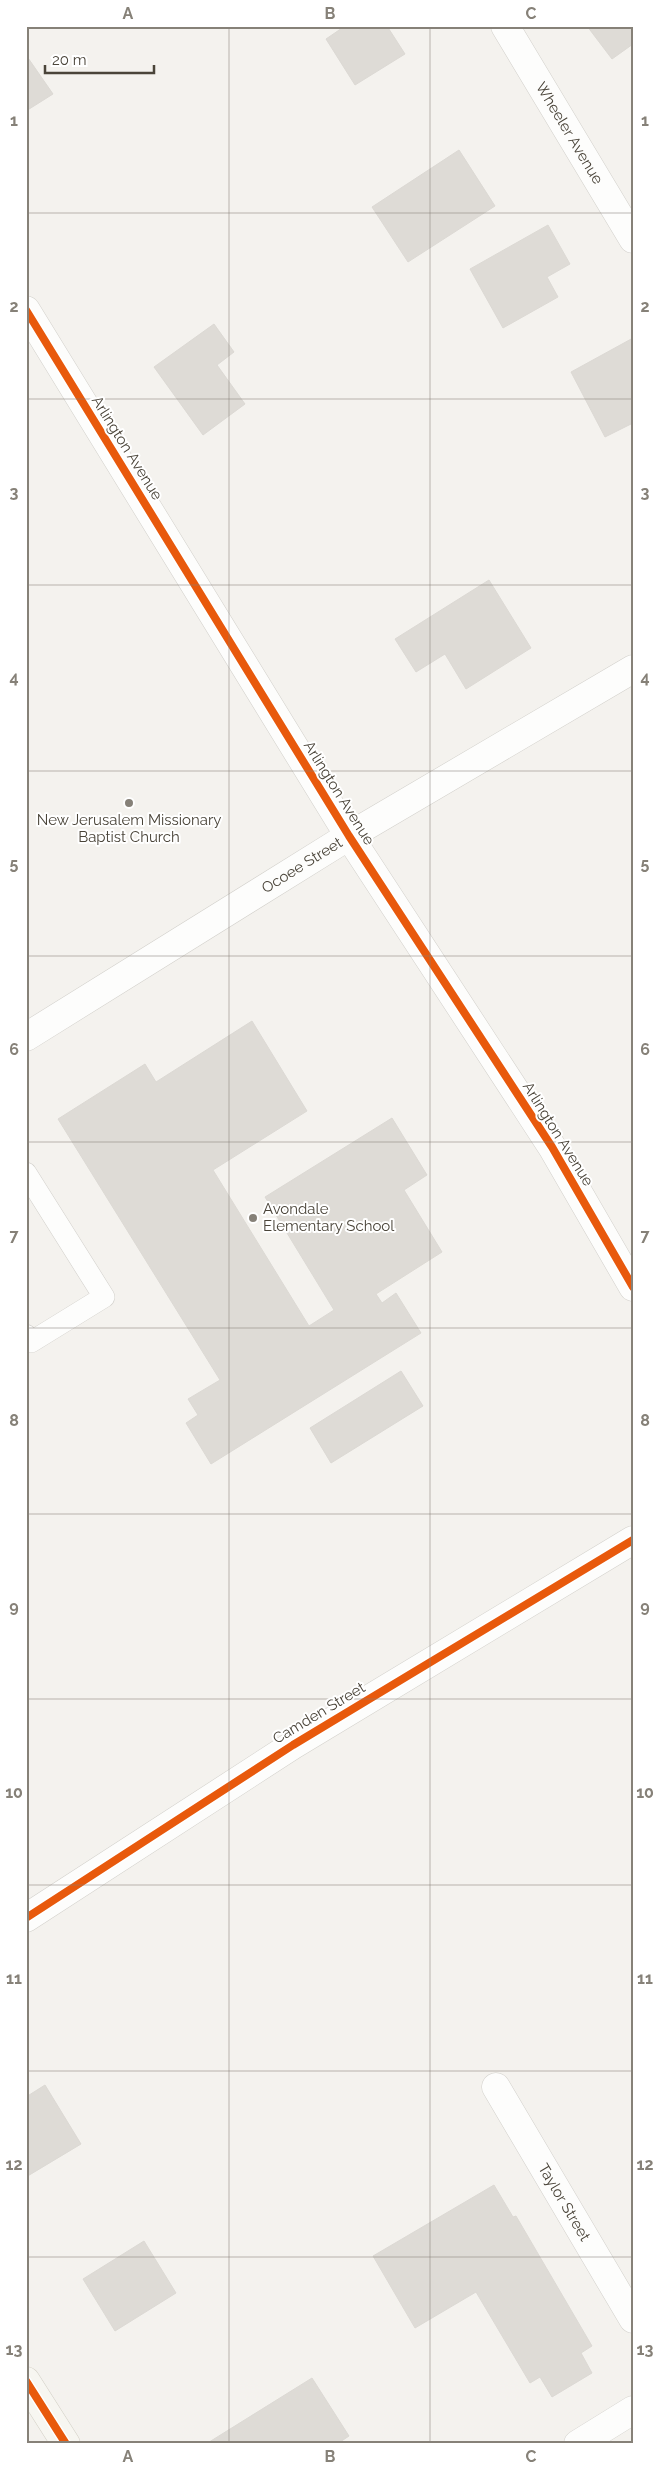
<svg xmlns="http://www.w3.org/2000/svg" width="659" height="2470" font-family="Raleway,sans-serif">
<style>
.building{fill:#dedbd6;stroke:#dcd9d4}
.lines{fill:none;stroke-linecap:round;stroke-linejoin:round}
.lane-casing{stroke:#d2d0cb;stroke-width:22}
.street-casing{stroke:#d2d0cb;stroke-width:29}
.secondary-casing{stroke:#d2cfc5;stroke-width:29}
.lane{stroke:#fdfdfc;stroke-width:21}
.street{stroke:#fdfdfc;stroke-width:28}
.secondary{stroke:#f7f6f1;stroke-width:28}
.cycleway-casing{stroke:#fff;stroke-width:11}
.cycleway{stroke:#e8590c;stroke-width:8}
.grid{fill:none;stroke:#868178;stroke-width:1;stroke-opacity:0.55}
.poi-dot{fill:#868178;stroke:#fff;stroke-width:2}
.labels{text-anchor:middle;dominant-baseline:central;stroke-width:4;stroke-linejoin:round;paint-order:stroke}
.street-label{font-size:15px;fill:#4a4439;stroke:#fff}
.poi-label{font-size:15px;fill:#4a4439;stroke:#fff}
.neatline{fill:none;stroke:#868178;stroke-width:2}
.grid-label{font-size:16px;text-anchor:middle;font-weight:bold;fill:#868178}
</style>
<rect width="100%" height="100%" fill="#f4f2ee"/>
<!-- building -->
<g class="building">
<polygon points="345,26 387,26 405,54 355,85 326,39"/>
<polygon points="587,26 633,26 633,44 612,59"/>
<polygon points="26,55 53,94 26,111"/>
<polygon points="459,150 495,206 408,262 372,207"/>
<polygon points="548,225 570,264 547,277 558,297 503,328 470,269"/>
<polygon points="214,324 234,352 217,365 245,404 203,435 154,367"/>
<polygon points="633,338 633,423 605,437 571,372"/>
<polygon points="489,580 531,648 466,689 445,654 416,672 395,639"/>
<polygon points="252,1021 307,1111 213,1170 309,1326 334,1310 265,1197 392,1118 427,1175 404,1190 442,1252 376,1294 382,1303 396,1293 421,1333 211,1464 186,1423 198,1415 188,1399 220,1380 58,1119 145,1064 156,1082"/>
<polygon points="401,1371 423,1406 331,1463 310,1428"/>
<polygon points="45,2085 81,2144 26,2177 26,2097"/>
<polygon points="494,2185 513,2217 516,2216 592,2346 581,2353 592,2373 552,2397 540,2377 530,2383 476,2292 415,2328 373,2256"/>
<polygon points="144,2241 176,2293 115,2331 83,2279"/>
<polygon points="312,2378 349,2436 337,2444 206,2444"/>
</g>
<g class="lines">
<defs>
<polyline id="lane" points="26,1173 104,1297 31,1342 26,1335"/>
<g id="street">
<path id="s1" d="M505 26 633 239"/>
<polyline points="26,310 349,836 552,1147 633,1287"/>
<path id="s2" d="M26 1037 349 836 633 669"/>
<polyline points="26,1918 293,1745 633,1540"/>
<path id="s3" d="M496 2087 633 2319"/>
<polyline points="578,2444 633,2410"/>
</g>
<polyline id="secondary" points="26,2381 66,2444"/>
</defs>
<!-- lane casing -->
<use href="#lane" class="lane-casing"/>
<!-- street casing -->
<use href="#street" class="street-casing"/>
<!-- secondary casing -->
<use href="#secondary" class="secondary-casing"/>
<!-- lane -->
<use href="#lane" class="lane"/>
<!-- street -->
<use href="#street" class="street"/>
<!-- secondary -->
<use href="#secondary" class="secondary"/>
<defs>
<g id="cycleway">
<polyline points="26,310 349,836 552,1147 633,1287"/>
<polyline points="26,1918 293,1745 633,1540"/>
<polyline points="26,2381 66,2444"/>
</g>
</defs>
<!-- cycleway casing -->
<use href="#cycleway" class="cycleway-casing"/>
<!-- cycleway -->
<use href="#cycleway" class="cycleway"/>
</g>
<!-- grid -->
<path class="grid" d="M229 26V2444M430 26V2444M26 213H633M26 399H633M26 585H633M26 771H633M26 956H633M26 1142H633M26 1328H633M26 1514H633M26 1699H633M26 1885H633M26 2071H633M26 2257H633"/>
<!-- markers -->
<g class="poi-dot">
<circle cx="129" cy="803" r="5"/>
<circle cx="253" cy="1218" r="5"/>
</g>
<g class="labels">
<!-- street labels -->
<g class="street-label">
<text stroke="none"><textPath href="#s1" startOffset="125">Wheeler Avenue</textPath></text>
<text transform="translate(127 448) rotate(58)">Arlington Avenue</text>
<text transform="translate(339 793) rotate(58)">Arlington Avenue</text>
<text stroke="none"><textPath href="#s2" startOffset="325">Ocoee Street</textPath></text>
<text transform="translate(558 1134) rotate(58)">Arlington Avenue</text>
<text transform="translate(319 1713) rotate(-31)">Camden Street</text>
<text stroke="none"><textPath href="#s3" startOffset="134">Taylor Street</textPath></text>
</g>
<!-- poi labels -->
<g class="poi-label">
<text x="129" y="820">New Jerusalem Missionary<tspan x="129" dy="17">Baptist Church</tspan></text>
<text x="263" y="1209" text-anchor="start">Avondale<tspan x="263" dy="17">Elementary School</tspan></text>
</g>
</g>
<!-- border -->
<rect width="659" height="2470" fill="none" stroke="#ffffff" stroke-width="55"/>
<!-- scale -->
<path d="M45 65v8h109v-8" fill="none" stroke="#4a4439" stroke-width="2.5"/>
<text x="52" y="65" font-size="15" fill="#4a4439" stroke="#ffffff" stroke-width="4" paint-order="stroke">20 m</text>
<rect x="28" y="28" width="604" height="2414" class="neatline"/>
<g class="grid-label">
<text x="128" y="19">A</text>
<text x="330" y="19">B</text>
<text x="531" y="19">C</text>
<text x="14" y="126">1</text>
<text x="645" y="126">1</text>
<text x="14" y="312">2</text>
<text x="645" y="312">2</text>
<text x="14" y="498">3</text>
<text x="645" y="498">3</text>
<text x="14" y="683">4</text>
<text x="645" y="683">4</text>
<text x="14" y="869">5</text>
<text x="645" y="869">5</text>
<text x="14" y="1055">6</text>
<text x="645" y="1055">6</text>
<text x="14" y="1241">7</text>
<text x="645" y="1241">7</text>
<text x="14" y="1426">8</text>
<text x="645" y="1426">8</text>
<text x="14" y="1612">9</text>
<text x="645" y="1612">9</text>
<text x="14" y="1798">10</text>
<text x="645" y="1798">10</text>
<text x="14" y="1984">11</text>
<text x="645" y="1984">11</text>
<text x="14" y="2170">12</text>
<text x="645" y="2170">12</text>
<text x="14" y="2355">13</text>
<text x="645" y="2355">13</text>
<text x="128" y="2462">A</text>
<text x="330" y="2462">B</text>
<text x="531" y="2462">C</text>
</g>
</svg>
